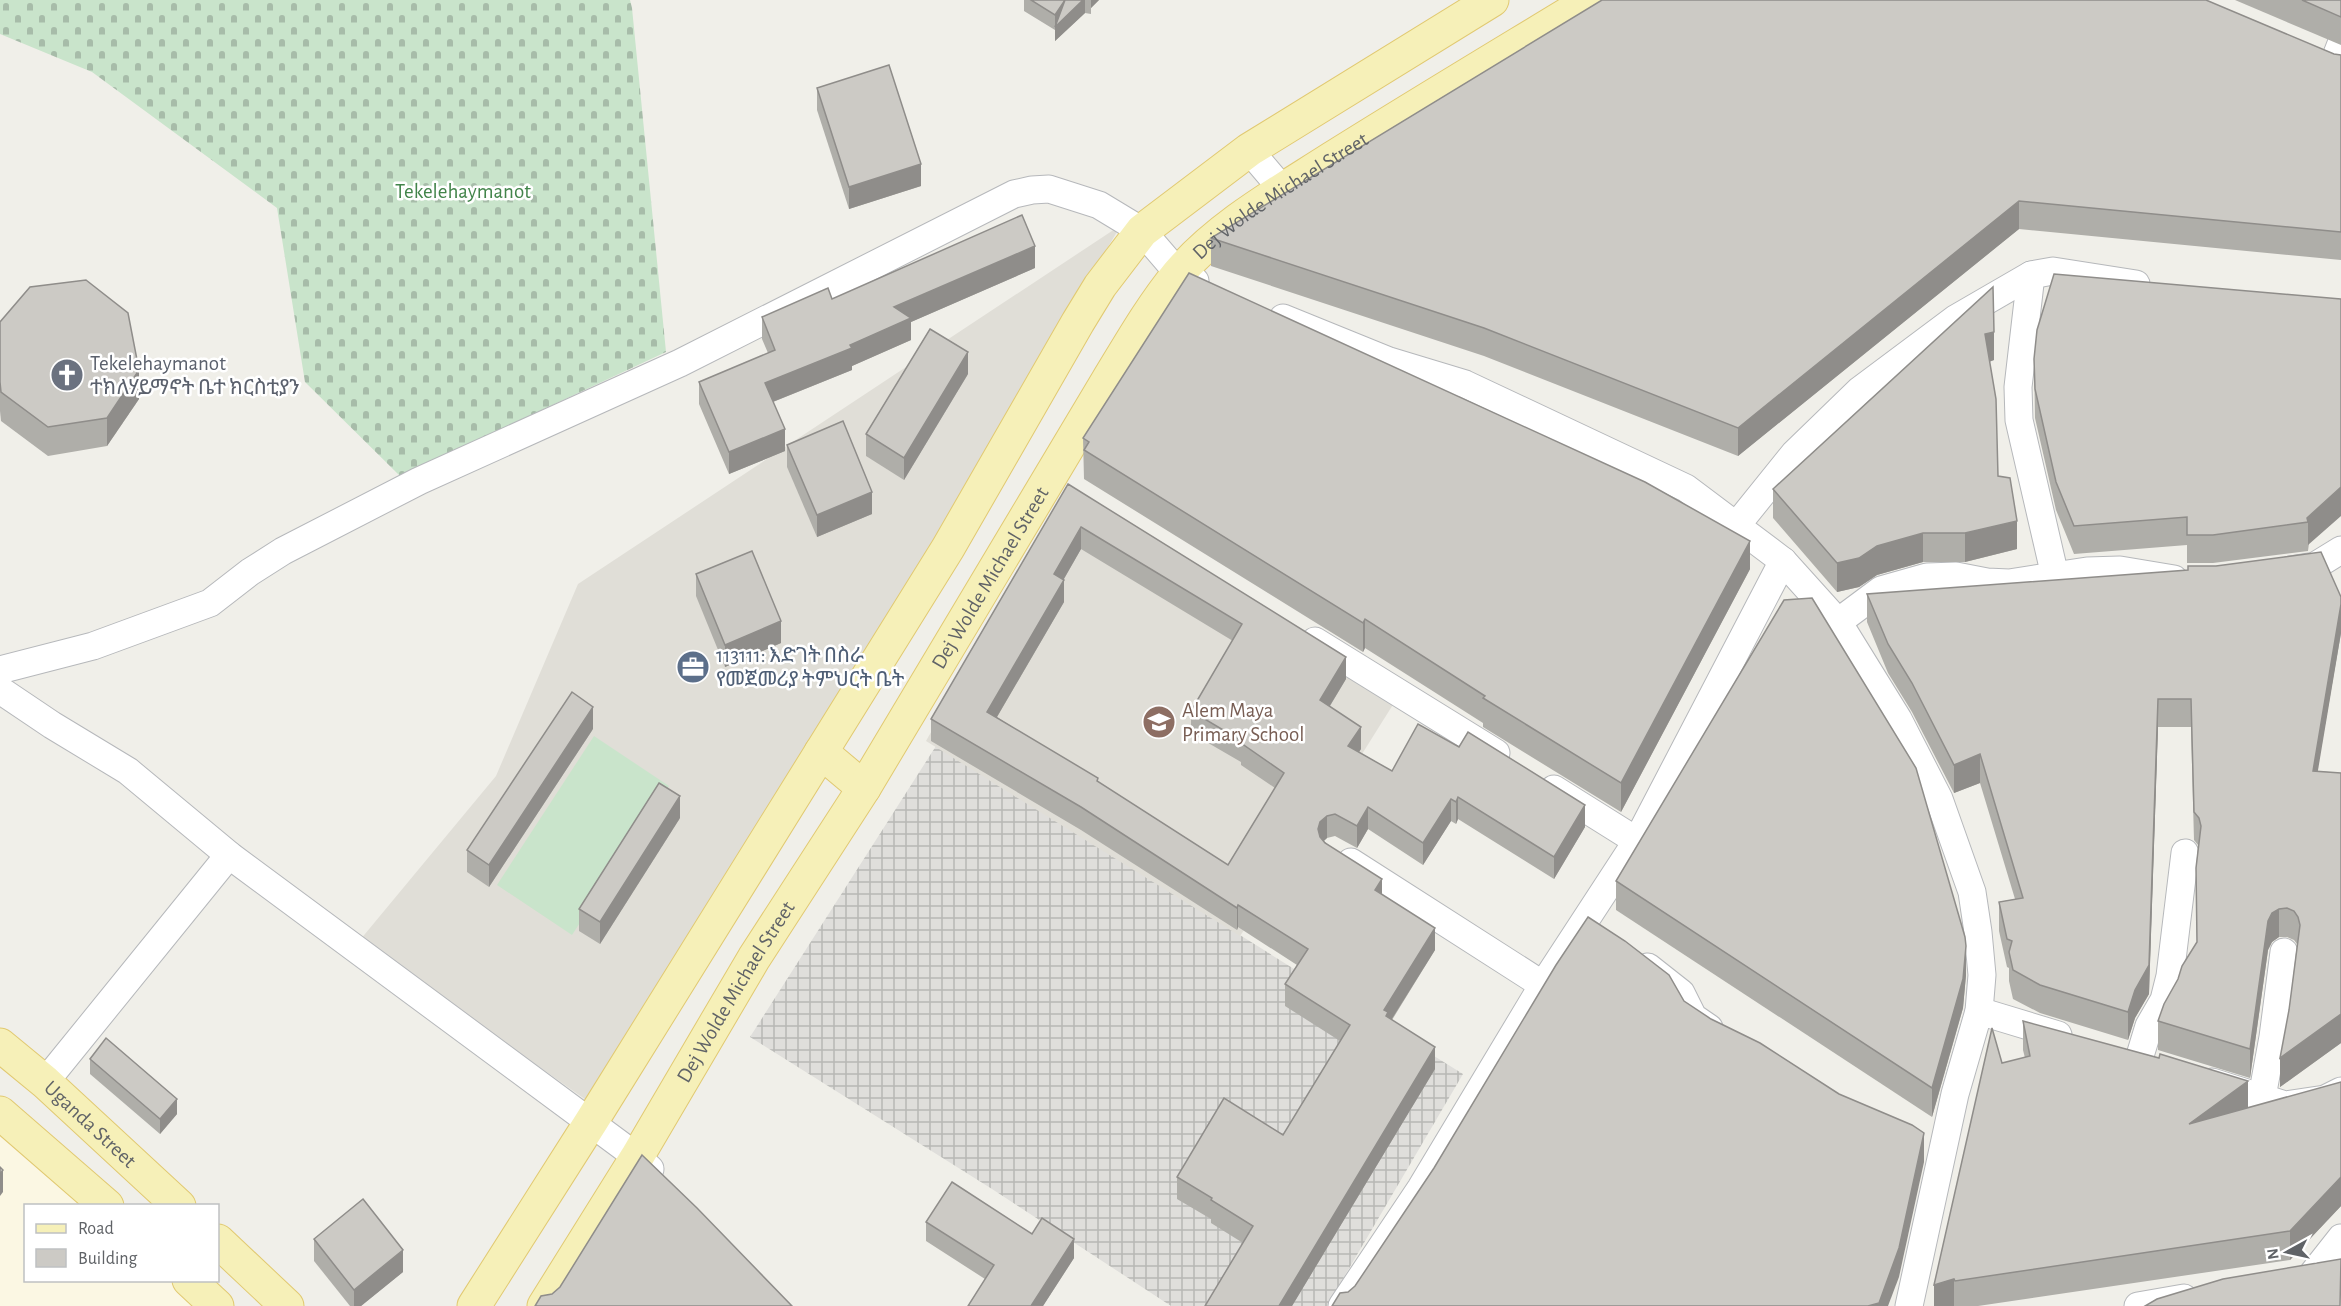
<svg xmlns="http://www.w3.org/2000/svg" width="2341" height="1306" font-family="'Alegreya Sans','Noto Sans Ethiopic',sans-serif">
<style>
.commercial{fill:#fbf7e3}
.industrial{fill:url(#industrial-grid)}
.education{fill:#e0ded7}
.cemetery{fill:url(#cemetery-stones)}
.pitch{fill:#c9e4cb}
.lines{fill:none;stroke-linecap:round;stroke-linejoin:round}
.street-casing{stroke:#b6b8bb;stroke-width:29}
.primary-casing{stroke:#e1c971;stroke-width:35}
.street{stroke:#fff;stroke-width:27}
.primary{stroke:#f6f0b8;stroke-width:33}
.wall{fill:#afaea9;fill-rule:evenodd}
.shaded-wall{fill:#8f8d8a}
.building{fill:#cccac5;stroke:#8f8d8a;stroke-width:1.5;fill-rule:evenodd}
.labels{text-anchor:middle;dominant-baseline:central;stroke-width:5;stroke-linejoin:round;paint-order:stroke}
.park-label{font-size:21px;fill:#42844a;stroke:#fff}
.street-label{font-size:21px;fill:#606367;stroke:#fff}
.worship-label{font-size:21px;fill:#5b616d;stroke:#fff;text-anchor:start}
.service-label{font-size:21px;fill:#4e5e75;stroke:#fff;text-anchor:start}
.education-label{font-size:21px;fill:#785e54;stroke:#fff;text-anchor:start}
</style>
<defs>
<pattern id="industrial-grid" width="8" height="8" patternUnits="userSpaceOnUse" patternTransform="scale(1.5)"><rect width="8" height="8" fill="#dfdedb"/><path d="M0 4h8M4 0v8" fill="none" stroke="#b8b8b5"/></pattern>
<pattern id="cemetery-stones" width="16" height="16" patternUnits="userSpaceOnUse" patternTransform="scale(1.5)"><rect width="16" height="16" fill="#c9e4cb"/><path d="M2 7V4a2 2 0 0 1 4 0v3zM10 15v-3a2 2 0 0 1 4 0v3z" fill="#a7bca9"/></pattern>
</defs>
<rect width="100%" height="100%" fill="#f0efe9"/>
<!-- commercial -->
<polygon class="commercial" points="0,1120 97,1205 26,1206 26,1280 181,1281 210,1306 0,1306"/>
<!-- industrial -->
<polygon class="industrial" points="936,746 1463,1074 1327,1306 1171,1306 992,1189 750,1037"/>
<!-- education -->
<g class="education">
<polygon points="1121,225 812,746 589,1102 360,940 496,776 578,584"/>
<polygon points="1065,496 1394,703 1352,770 1240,936 926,741"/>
</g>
<!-- cemetery -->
<polygon class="cemetery" points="0,0 630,0 632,8 666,352 400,476 305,382 277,208 92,72 0,34"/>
<!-- pitch -->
<polygon class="pitch" points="594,736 669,786 572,935 497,885"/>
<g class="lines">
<defs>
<g id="street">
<polyline points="2334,62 2341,44"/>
<polyline points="1249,150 1283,190"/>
<polyline points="2031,275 2018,387 2019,420 2055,576"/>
<polyline points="1283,318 1389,361 1465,384 1686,488 1783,561 1838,622 1898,719 1939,799 1972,892 1978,932 1982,975 1979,1011 1955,1094 1909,1306"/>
<polyline points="1736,526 1794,454 1860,390 1955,319 2031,275 2053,271 2136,284"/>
<polyline points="2290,570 2315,566 2341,550"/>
<polyline points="1838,622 1881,590 1927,577 1956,576 1987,582 2009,583 2087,571 2120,570 2174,579"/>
<polyline points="1315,641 1496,753"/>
<polyline points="0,670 93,646 210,603 250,572 283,551 419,481 680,363 1014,194 1032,190 1049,189 1099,205 1142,231 1179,274 1195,281"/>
<polyline points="0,690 52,725 128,771 229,855 637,1157 650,1169"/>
<polyline points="1554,789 1637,841"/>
<polyline points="1351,862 1543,985"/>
<polyline points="1648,967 1681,993 1693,1017 1709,1028"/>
<polyline points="1979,1011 2058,1035"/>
<polyline points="2139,1059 2149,1026 2164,1000 2170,976 2185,853"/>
<polyline points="45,1082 229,855"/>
<polyline points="2212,1082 2285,1105 2325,1099 2341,1091"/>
<polyline points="2262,1097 2273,1037 2284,952"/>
<polyline points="2311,1276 2341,1238"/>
<polyline points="1342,1306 1421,1188 1543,985 1637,841 1783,561"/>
<polyline points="2138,1306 2184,1298"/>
</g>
<g id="primary">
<polyline points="821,752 864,788"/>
<path id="s1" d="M0 1045 45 1082 179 1206"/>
<polyline points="0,1113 107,1206"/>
<polyline points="218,1241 287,1306"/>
<polyline points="189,1280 217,1306"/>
<polyline points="474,1306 591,1122 948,548 1078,322 1100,286 1142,231 1249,150 1492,0"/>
<path id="s2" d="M544 1306 637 1157 754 958 864 788 1108 380C1130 344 1151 307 1178 274 1219 226 1278 193 1331 159 1417 105 1504 53 1591 0"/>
</g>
</defs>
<!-- street casing -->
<use href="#street" class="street-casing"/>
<!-- primary casing -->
<use href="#primary" class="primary-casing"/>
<!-- street -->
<use href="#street" class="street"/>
<!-- primary -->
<use href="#primary" class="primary"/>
</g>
<!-- wall -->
<g class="wall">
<polygon points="1024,0 1099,0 1091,8 1091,14 1085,13 1055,41 1055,30 1024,11"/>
<polygon points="2235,0 2341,0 2341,45"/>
<polygon points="2334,54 2341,55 2341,260 2019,229 1738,456 1484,356 1211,266 1211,238"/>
<polygon points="817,88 921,186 849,209 817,110"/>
<polygon points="1035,268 911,322 911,340 852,366 852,370 773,402 785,451 729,474 699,404 699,382 768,353 762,339 762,317 832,299"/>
<polygon points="1993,287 1994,360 1989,362 1998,476 2017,549 1965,562 1923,562 1877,575 1859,587 1837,592 1773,518 1773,489"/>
<polygon points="2341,299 2308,551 2213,563 2187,563 2187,545 2074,554 2056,510 2035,418 2034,359"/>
<polygon points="0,322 139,399 107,446 48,456 1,421 0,411"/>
<polygon points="968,374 904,480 866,456 866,434"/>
<polygon points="1083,438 1750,569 1621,812 1483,727 1483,723 1365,648 1363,652 1084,479"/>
<polygon points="787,445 872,514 817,537 787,467"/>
<path d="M1068 484 1346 679 1330 706 1361 749 1359 752 1392 771 1585 827 1554 879 1458 819 1456 824 1451 821 1423 865 1368 829 1357 848 1335 836 1327 838 1324 841 1382 894 1435 950 1392 1020 1435 1069 1292 1306H1205L1243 1243 1211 1223V1219L1177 1199V1177L1283 1135 1340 1041 1285 1006V984L1297 965 1238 927 1237 930 1081 830 931 741V719ZM1081 549 1233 641 1191 711V733L1241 762V765L1275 788 1228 865 997 717 1064 602V579Z"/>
<polygon points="696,574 781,643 725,667 696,596"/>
<polygon points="1867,594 2341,597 2341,633 2317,771 2341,773 2341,1043 2280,1087 2297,944 2294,940 2287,937 2279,937 2272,942 2268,950 2250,1078 2158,1050 2158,1021 2178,979 2197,943 2196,868 2198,845 2194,840 2191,727 2158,727 2149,994 2135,1018 2128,1040 2040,1013 2013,999 2009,981 2009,968 2007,967 1999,931 1999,902 2015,899 1980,783 1954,793 1912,712 1888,673 1867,622"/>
<polygon points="593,729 489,887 467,872 467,850"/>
<polygon points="680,818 600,944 579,931 579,909"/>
<polygon points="1616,881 1966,975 1963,1008 1932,1117 1616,910"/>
<polygon points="2023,1021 2248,1108 2341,1082 2341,1206 2290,1260 1978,1306 1934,1306 2025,1058 2023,1050"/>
<polygon points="90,1059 177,1114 160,1134 90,1074"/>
<polygon points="926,1222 1032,1234 1074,1258 1043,1306 968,1306 985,1279 926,1241"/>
<polygon points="314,1239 403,1272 361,1306 350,1306 314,1261"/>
</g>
<!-- shaded-wall -->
<g class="shaded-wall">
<polygon points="1065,0 1085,0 1085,13 1055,41 1055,15"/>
<polygon points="1091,0 1099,0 1091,8"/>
<polygon points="921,164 921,186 849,209 849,187"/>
<polygon points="2019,201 2019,229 1738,456 1738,428"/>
<polygon points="1035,246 1035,268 911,322 911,340 852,366 852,370 765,405 765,383 850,345 894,307"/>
<polygon points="1994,332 1994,360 1985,363 1985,334"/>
<polygon points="968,352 968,374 904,480 904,458"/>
<polygon points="139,370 139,399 107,446 107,418"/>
<polygon points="785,429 785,451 729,474 729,452"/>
<polygon points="2341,487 2341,516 2308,545 2308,522 2307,518"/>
<polygon points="872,492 872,514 817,537 817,515"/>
<polygon points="2017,521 2017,549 1965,562 1965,533"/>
<polygon points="1081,527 1081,549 1054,596 1054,574"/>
<polygon points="1923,533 1923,562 1877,575 1859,587 1837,592 1837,563 1877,546"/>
<polygon points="1750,541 1750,569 1621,812 1621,783"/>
<polygon points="1064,580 1064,602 987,734 987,712"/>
<polygon points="2341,604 2341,633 2313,800 2313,771"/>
<polygon points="1365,619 1365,648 1363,652 1363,623"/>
<polygon points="781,621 781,643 725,667 725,645"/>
<polygon points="1346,657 1346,679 1320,722 1320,700"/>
<polygon points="2158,699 2158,727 2149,994 2135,1018 2128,1040 2128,1012"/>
<polygon points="593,707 593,729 489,887 489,865"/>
<polygon points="1361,727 1361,749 1348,768 1348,746"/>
<polygon points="1980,754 1980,783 1954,793 1954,765"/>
<polygon points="680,796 680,818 600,944 600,922"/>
<polygon points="1458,797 1458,819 1456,824 1456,802"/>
<polygon points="1451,799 1451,821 1423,865 1423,843"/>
<polygon points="1585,805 1585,827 1554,879 1554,857"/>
<polygon points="1368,807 1368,829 1357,848 1357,826"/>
<polygon points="1327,816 1327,838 1320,844 1318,829 1320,822"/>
<polygon points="1382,879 1382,901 1375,890"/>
<polygon points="1238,905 1238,927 1237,930 1237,908"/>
<polygon points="2279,909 2279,937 2272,942 2268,950 2250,1078 2250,1049 2268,921 2272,913"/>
<polygon points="1435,928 1435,950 1388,1025 1384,1010"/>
<polygon points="1966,946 1966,975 1963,1008 1932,1117 1932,1088"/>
<polygon points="2341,1014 2341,1043 2280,1087 2280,1058"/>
<polygon points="1435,1047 1435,1069 1292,1306 1279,1306"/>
<polygon points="2248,1081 2248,1110 2189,1124"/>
<polygon points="177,1099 177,1114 160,1134 160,1119"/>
<polygon points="1924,1133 1924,1162 1899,1277 1888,1306 1868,1306"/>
<polygon points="3,1170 3,1192 0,1196 0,1174"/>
<polygon points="2341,1177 2341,1206 2290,1260 2290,1231"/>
<polygon points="1074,1239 1074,1258 1043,1306 1031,1306"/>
<polygon points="403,1250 403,1272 361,1306 354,1306 354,1290"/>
<polygon points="1954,1279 1954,1306 1934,1306 1934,1285"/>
</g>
<!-- building -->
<g class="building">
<polygon points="1031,0 1065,0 1055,15"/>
<polygon points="1065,0 1083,0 1055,27"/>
<polygon points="1602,0 2206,0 2334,54 2341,55 2341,232 2019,201 1738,428 1484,328 1211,238"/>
<polygon points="2302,0 2341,0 2341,17"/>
<polygon points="889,65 921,164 849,187 817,88"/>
<polygon points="1022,215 1035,246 894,307 911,318 850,345 852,348 765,383 785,429 729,452 699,382 775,350 762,317 828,288 832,299"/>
<polygon points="1189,273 1645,482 1750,541 1621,783 1483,698 1485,696 1365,619 1363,623 1084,450 1089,442 1083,438"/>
<polygon points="2054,274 2341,299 2341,487 2307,518 2308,522 2213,535 2187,535 2187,517 2074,526 2056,482 2035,389 2034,359 2037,330"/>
<polygon points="86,280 128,313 139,370 107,418 48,427 1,392 0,382 0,322 30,287"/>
<polygon points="1993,287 1994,332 1985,334 1996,399 1998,476 2010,478 2017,521 1965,533 1923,533 1877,546 1859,558 1837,563 1773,489"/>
<polygon points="930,329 968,352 904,458 866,434"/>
<polygon points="843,421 872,492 817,515 787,445"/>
<path d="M1068 484 1346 657 1320 700 1361 727 1348 746 1392 771 1418 724 1459 747 1468 732 1585 805 1554 857 1458 797 1456 802 1451 799 1423 843 1368 807 1357 826 1335 814 1327 816 1320 822 1318 829 1320 837 1325 843 1382 879 1375 890 1435 928 1384 1010 1388 1012 1386 1016 1435 1047 1279 1306H1205L1253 1226 1211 1200 1212 1198 1177 1177 1224 1098 1283 1135 1350 1025 1285 984 1308 949 1238 905 1237 908 1081 807 931 719ZM1081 527 1242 624 1191 711 1242 741 1241 743 1284 773 1228 865 1097 781 1098 778 987 712 1064 580 1054 574Z"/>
<polygon points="752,551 781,621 725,645 696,574"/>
<polygon points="2321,552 2341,597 2341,604 2313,771 2341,773 2341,1014 2280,1058 2289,1010 2300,925 2298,917 2294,911 2287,908 2279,909 2272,913 2268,921 2250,1049 2158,1021 2164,1004 2178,979 2182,966 2197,942 2196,868 2201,826 2199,818 2194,812 2191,699 2158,699 2149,965 2135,990 2128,1012 2040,985 2013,970 2009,952 2012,941 2007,939 1999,902 2023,898 1980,754 1954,765 1912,683 1888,644 1867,594 2188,570 2188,566 2216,566"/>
<polygon points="1812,598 1916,768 1965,937 1966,946 1963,979 1932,1088 1616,881 1784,600"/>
<polygon points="572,692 593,707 489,865 467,850"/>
<polygon points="659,783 680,796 600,922 579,909"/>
<polygon points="1588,917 1625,941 1669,975 1684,1001 1711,1019 1760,1043 1839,1094 1912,1125 1924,1133 1899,1248 1879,1303 1868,1306 1332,1306 1340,1293 1348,1292 1355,1286 1434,1168 1556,965"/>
<polygon points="2023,1021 2159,1058 2160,1054 2248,1081 2189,1124 2341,1082 2341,1177 2290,1231 1955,1281 1954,1279 1934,1285 1992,1028 2002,1063 2030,1056"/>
<polygon points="106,1038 177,1099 160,1119 90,1059"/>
<polygon points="642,1155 697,1208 792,1306 535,1306 541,1296 552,1294 560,1287"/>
<polygon points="0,1167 3,1170 0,1174"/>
<polygon points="952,1182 1032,1234 1042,1218 1074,1239 1031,1306 968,1306 994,1265 926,1222"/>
<polygon points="363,1199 403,1250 354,1290 314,1239"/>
<polygon points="2341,1259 2340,1306 2145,1306 2157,1299 2223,1279"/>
</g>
<!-- icons -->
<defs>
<symbol id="church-disc" viewBox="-11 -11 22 22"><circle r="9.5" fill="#6b7280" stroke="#fff"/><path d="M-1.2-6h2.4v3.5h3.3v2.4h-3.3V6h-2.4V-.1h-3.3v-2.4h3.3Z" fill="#fff"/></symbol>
<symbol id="office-disc" viewBox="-11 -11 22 22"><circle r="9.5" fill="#5c6f8a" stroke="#fff"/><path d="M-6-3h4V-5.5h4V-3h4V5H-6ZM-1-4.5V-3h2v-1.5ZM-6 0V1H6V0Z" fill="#fff"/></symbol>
<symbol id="school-disc" viewBox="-11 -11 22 22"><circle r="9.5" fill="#8d6e63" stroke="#fff"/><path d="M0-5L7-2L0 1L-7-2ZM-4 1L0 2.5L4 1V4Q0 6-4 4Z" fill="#fff"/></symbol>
</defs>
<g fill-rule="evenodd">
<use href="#church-disc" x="48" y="356" width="38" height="38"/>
<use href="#office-disc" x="674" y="648" width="38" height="38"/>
<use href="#school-disc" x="1140" y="703" width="38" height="38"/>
</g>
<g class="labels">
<!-- park labels -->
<g class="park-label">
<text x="463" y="191">Tekelehaymanot</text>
</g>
<!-- street labels -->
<g class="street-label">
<text stroke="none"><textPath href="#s2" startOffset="1341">Dej Wolde Michael Street</textPath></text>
<text stroke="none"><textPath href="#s2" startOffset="854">Dej Wolde Michael Street</textPath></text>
<text stroke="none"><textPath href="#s2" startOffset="368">Dej Wolde Michael Street</textPath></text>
<text stroke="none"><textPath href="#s1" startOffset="120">Uganda Street</textPath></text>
</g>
<!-- worship labels -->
<g class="worship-label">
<text x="90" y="363">Tekelehaymanot<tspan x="90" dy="24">ተክለሃይማኖት ቤተ ክርስቲያን</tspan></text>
</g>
<!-- service labels -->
<g class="service-label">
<text x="716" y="655">113111: እድገት በስራ<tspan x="716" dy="24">የመጀመሪያ ትምህርት ቤት</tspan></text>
</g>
<!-- education labels -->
<g class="education-label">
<text x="1182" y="710">Alem Maya<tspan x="1182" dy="24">Primary School</tspan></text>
</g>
</g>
<!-- legend -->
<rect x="24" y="1204" width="195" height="78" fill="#ffffff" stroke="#bfc1c2" stroke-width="1.5"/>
<rect x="36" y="1224" width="30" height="9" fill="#f6f0b8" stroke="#bfc1c2" stroke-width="1.5"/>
<text x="78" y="1234" font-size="18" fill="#606367">Road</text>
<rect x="36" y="1249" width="30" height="18" fill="#cccac5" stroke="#bfc1c2" stroke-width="1.5"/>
<text x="78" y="1264" font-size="18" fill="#606367">Building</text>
<!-- north arrow -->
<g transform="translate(2287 1252) rotate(262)" stroke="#ffffff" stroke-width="4.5" paint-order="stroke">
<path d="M0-4.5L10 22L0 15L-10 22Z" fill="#606367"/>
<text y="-9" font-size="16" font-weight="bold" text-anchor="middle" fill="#606367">N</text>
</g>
</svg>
